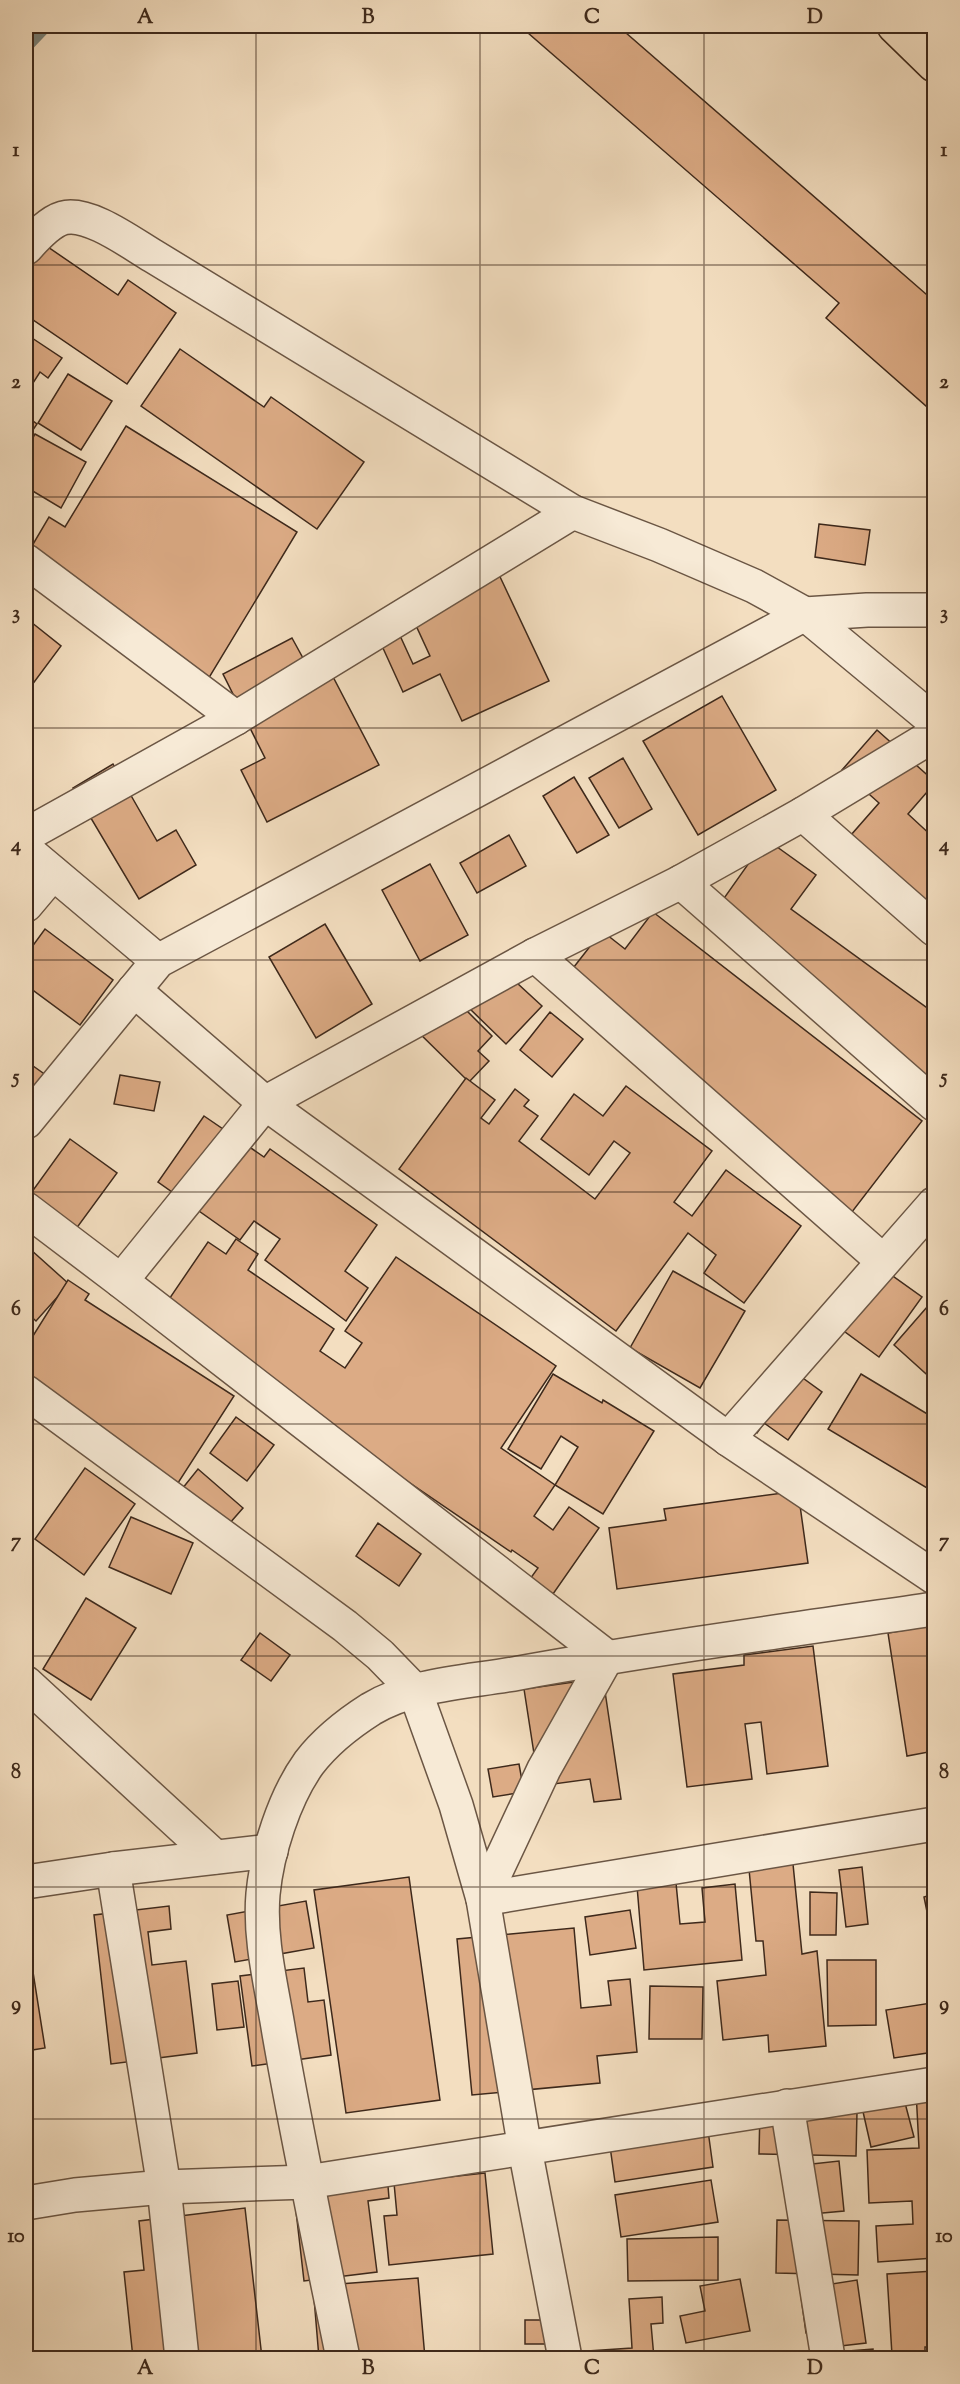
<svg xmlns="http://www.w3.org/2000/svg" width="960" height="2384" font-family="'Sorts Mill Goudy',serif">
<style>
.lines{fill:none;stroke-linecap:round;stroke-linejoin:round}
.stream{stroke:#77817a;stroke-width:12}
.building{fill:#dcab85;stroke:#3e291b;stroke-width:1.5}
.minor-casing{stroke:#6b5644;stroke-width:36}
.highway-casing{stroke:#3e291b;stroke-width:36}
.minor{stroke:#f7ead6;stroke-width:33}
.highway{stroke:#f3dec0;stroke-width:33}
.grid{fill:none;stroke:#3e291b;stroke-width:1.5;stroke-opacity:0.55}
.neatline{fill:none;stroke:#3e291b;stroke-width:2}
.grid-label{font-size:20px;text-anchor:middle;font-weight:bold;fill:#3e291b}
</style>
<rect width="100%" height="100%" fill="#f3dec0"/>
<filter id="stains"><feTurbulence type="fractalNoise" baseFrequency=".00333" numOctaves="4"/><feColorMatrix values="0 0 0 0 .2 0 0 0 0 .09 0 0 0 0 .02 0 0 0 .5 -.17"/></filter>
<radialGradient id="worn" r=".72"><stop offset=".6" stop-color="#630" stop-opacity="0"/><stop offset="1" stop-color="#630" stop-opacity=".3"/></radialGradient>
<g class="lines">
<!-- stream -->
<polyline class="stream" points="26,47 46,26"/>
</g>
<!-- building -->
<g class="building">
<polygon points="520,26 618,26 934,301 934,413 826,318 839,303"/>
<polygon points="26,232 118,295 128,280 176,313 127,384 26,315"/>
<polygon points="26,334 62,358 48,378 40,372 26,394"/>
<polygon points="180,349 264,407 271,397 364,462 317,529 141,406"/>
<polygon points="68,374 112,401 81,450 38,423"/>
<polygon points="26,416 37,424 26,440"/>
<polygon points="126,426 297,532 207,681 26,556 49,517 65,527"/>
<polygon points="35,434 86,462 61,508 26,487 26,451"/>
<polygon points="819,524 870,530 865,565 815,557"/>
<polygon points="494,564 549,681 462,721 440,674 403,692 372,624 391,616 413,664 430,656 407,606"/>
<polygon points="26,618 61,646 26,693"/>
<polygon points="292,638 303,658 319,650 379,765 267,822 241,770 265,758 223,674"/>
<polygon points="722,696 776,790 698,835 643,741"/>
<polygon points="877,730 934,781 934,784 908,814 934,838 934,909 844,843 879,803 842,770"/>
<polygon points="623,758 652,809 619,828 589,778"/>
<polygon points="113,764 157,841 176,830 196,865 139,899 73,788"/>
<polygon points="574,777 609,835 577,853 543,796"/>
<polygon points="509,835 526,866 477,893 460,863"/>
<polygon points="766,839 816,875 791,909 934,1013 934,1081 710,918"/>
<polygon points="430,864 468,935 420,961 382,890"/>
<polygon points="653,912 922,1121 845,1221 563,981 602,931 625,949"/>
<polygon points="325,924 372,1004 316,1038 269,957"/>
<polygon points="45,929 113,980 80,1025 26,985 26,955"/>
<polygon points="504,971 542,1006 506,1044 469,1008"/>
<polygon points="461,1005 492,1036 478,1051 489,1061 469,1082 408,1022"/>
<polygon points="550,1012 583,1039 552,1077 520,1050"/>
<polygon points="26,1061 50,1078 26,1113"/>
<polygon points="120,1075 160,1082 154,1111 114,1104"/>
<polygon points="466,1078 495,1100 481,1118 489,1124 515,1089 529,1100 524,1106 538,1116 519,1141 595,1199 630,1153 614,1141 589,1175 541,1139 574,1094 603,1116 626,1086 712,1151 674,1202 692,1216 726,1170 801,1226 744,1303 704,1273 716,1255 688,1233 616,1331 399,1169"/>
<polygon points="204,1116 264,1157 270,1149 377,1225 345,1271 368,1288 346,1321 265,1260 280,1239 254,1221 240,1240 158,1182"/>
<polygon points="70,1139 117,1173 73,1233 26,1200"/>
<polygon points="236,1239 258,1254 248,1270 334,1329 320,1351 345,1368 362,1343 345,1331 396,1257 556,1366 501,1448 555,1485 534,1516 553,1530 569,1507 599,1528 553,1594 530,1579 538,1568 512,1550 511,1552 256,1378 163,1308 208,1242 226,1254"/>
<polygon points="30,1249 69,1284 36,1321 26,1312 26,1254"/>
<polygon points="876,1264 922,1297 879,1357 833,1323"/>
<polygon points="673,1271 745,1311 700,1388 630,1348"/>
<polygon points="68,1280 89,1294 85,1300 234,1396 178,1483 26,1384 26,1347"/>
<polygon points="934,1299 934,1381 894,1345"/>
<polygon points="789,1368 822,1392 788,1440 764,1423 757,1433 748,1426"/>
<polygon points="553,1374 602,1403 603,1400 654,1431 603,1514 555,1485 578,1447 561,1436 541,1469 508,1449"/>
<polygon points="861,1374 934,1418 934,1487 932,1491 828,1429"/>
<polygon points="236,1417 274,1445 247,1481 210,1453"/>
<polygon points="85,1468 135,1504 84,1575 35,1539"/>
<polygon points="198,1469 243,1508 222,1532 178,1494"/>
<polygon points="798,1491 808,1563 617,1589 609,1528 666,1520 664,1509"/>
<polygon points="131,1517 193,1543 171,1594 109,1567"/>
<polygon points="378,1523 421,1554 399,1586 356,1556"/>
<polygon points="86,1598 136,1628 91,1700 43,1669"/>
<polygon points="934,1625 934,1751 907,1756 888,1633"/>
<polygon points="260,1633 290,1655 271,1681 241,1660"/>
<polygon points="813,1646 828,1766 767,1774 761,1722 745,1724 752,1779 687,1787 673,1674 744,1665 744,1655"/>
<polygon points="603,1678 621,1799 594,1802 590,1779 539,1786 524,1689"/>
<polygon points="519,1764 524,1792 493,1797 488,1769"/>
<polygon points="792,1854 802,1954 817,1951 826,2046 769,2052 768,2035 723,2040 717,1981 766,1975 763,1941 756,1941 748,1859"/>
<polygon points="862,1867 868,1924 846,1927 839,1870"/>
<polygon points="409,1877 440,2100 346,2113 314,1890"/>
<polygon points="676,1883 680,1924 705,1922 702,1888 735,1884 742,1960 644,1970 637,1886"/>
<polygon points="810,1892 837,1893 836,1935 810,1935"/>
<polygon points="934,1894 934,1946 924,1897"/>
<polygon points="306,1901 314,1948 235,1962 227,1915"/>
<polygon points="169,1906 171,1929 148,1932 152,1965 186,1961 197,2053 111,2064 94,1915"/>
<polygon points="630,1910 636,1948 590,1955 585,1917"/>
<polygon points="574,1928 581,2008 611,2005 608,1981 630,1979 637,2052 597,2056 600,2083 472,2095 457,1939"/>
<polygon points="27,1934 45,2048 26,2051 26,1935"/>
<polygon points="827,1960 876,1960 876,2025 828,2026"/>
<polygon points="304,1968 308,2002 324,2000 331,2055 252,2066 240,1976"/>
<polygon points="238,1981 244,2027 217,2030 212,1984"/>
<polygon points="650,1986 703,1987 702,2039 649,2039"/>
<polygon points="931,2003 934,2021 934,2052 894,2058 886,2010"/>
<polygon points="900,2084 914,2137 871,2147 859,2094"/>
<polygon points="934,2090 934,2258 878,2262 876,2226 913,2224 912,2201 869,2203 867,2150 919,2148 916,2091"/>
<polygon points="760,2110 857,2112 856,2156 759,2154"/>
<polygon points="706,2116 713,2167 615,2182 608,2132"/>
<polygon points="839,2161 844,2211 790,2216 785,2167"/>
<polygon points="485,2173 493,2254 389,2265 384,2216 397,2215 394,2183"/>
<polygon points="387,2174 389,2198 368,2201 377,2272 304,2281 293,2185"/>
<polygon points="711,2180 718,2222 621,2237 615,2195"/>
<polygon points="245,2208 262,2358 133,2358 124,2272 144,2270 139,2221"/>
<polygon points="777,2220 859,2221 858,2275 776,2273"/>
<polygon points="718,2237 718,2280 628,2281 627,2239"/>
<polygon points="934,2271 934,2347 925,2347 925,2353 892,2355 887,2274"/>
<polygon points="418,2278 425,2358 319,2358 313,2286"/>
<polygon points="740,2279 750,2331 686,2343 680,2316 705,2311 700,2286"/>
<polygon points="857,2280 866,2343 832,2347 830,2329 806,2333 800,2289"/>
<polygon points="662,2297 663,2323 651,2324 654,2358 543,2358 543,2354 632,2348 629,2299"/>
<polygon points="525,2320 574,2320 575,2344 525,2344"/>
<polygon points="873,2349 873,2358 798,2358 797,2355"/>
<polygon points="766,2352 766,2358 663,2358"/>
</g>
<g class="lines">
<defs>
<g id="minor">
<path d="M26 248C35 238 49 222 63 218 88 211 131 243 153 256L573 512 659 545 754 586 805 614 934 721"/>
<polyline points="26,561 236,718"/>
<polyline points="803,814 934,929"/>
<polyline points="26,835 236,718 573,512"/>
<polyline points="26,850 158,961"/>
<polyline points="681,882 934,1104"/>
<polyline points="26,905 53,873"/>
<polyline points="535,955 883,1261"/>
<polyline points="134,990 265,1103 728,1439 934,1577"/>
<polyline points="26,1122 158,961 805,614 867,610 934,610"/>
<polyline points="26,1209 121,1281 607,1657 544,1769 483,1899 525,2149 565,2358"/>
<polyline points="121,1281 265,1103 535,955 681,882 803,814 934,735"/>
<polyline points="26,1392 345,1626 380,1655 415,1691 456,1805 483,1899 934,1824"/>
<polyline points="728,1439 934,1204"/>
<polyline points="26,1683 215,1857"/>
<polyline points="113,1869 164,2187 182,2358"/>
<polyline points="26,1882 113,1869 271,1851"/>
<polyline points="787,2106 828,2358"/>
<polyline points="26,2203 75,2195 164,2187 307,2182 934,2084"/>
<path d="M343 2358C321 2250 298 2142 279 2033 272 1988 259 1940 263 1894 267 1852 284 1798 309 1763 325 1742 349 1723 371 1709 414 1683 471 1682 519 1673 657 1648 796 1629 934 1609"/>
</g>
<polyline id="highway" points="894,26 934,65"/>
</defs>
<!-- minor casing -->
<use href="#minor" class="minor-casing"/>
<!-- highway casing -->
<use href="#highway" class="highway-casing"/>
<!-- minor -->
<use href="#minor" class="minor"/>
<!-- highway -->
<use href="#highway" class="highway"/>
</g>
<!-- grid -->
<path class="grid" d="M256 26V2358M480 26V2358M704 26V2358M26 265H934M26 497H934M26 728H934M26 960H934M26 1192H934M26 1424H934M26 1656H934M26 1887H934M26 2119H934"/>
<!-- margin -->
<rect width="960" height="2384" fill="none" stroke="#f3dec0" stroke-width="66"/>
<rect x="33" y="33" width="894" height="2318" class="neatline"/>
<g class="grid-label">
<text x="145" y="23">A</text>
<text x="368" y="23">B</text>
<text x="592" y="23">C</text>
<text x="815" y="23">D</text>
<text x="16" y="156">1</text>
<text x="944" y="156">1</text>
<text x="16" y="388">2</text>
<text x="944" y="388">2</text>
<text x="16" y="619">3</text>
<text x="944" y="619">3</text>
<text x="16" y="851">4</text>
<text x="944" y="851">4</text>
<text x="16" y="1083">5</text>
<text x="944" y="1083">5</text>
<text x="16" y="1315">6</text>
<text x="944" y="1315">6</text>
<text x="16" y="1547">7</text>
<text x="944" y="1547">7</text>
<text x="16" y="1778">8</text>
<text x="944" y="1778">8</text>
<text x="16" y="2010">9</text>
<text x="944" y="2010">9</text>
<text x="16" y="2242">10</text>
<text x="944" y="2242">10</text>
<text x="145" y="2374">A</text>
<text x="368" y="2374">B</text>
<text x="592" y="2374">C</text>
<text x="815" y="2374">D</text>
</g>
<rect width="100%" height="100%" filter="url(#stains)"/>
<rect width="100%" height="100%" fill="url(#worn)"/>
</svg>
